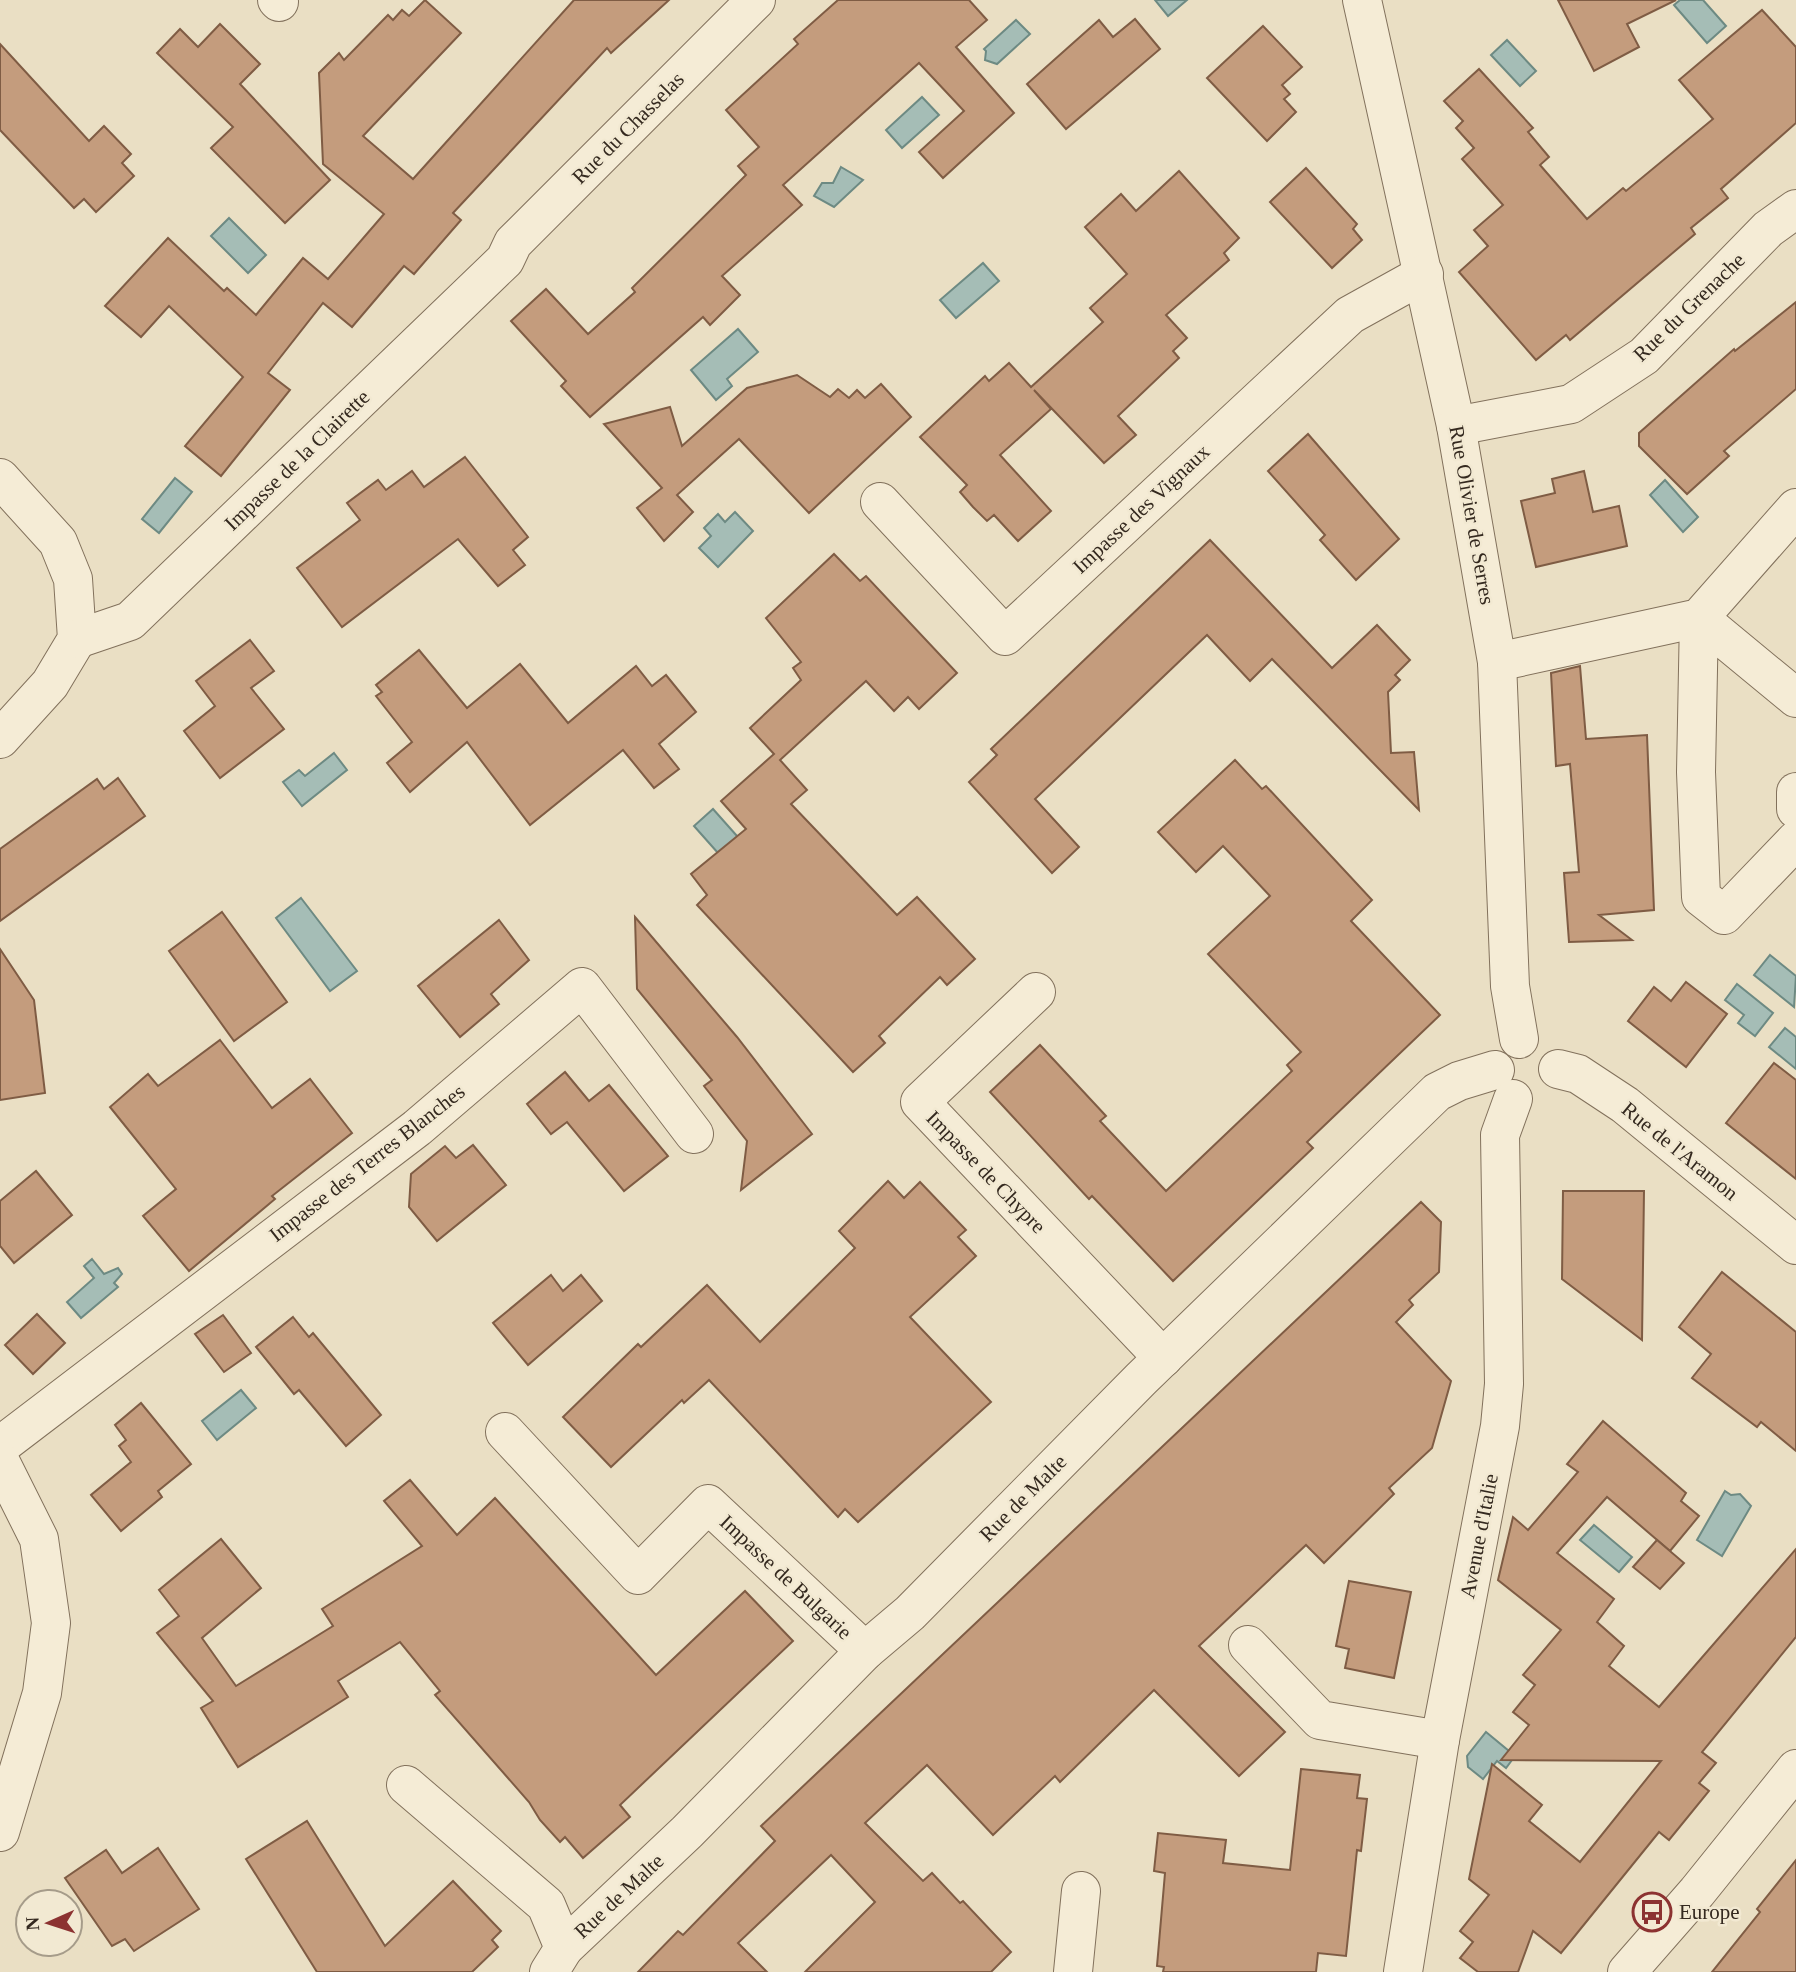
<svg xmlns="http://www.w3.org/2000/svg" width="1796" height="1972" font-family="'Times New Roman',serif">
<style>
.water{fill:#a5bdb6;stroke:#6d8a83;stroke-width:2}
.building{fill:#c49c7d;stroke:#7f5c44;stroke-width:2}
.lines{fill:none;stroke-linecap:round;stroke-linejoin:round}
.minor-casing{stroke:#82715c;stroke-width:40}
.minor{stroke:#f5ecd6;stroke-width:38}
.labels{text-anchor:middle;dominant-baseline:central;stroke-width:5;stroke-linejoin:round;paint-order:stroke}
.street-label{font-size:21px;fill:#34291f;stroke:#f2e9d2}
.poi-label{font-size:21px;fill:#34291f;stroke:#f2e9d2;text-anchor:start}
</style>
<rect width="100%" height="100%" fill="#eadfc4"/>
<!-- water -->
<g class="water">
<polygon points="1155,0 1187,0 1168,16"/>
<polygon points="1680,0 1703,0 1726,26 1707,43 1674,5"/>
<polygon points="1016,20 1030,34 997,64 985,60 986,51 984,49"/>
<polygon points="1507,40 1536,71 1520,86 1491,55"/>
<polygon points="922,97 939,115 902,148 886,130"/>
<polygon points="841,167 863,180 834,207 814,196 822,183 833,183"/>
<polygon points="229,218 266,255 248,273 211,236"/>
<polygon points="983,263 999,281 956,318 940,300"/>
<polygon points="738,329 758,352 727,379 732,386 716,400 691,370"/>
<polygon points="175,478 192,492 159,533 142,519"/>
<polygon points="1665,480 1698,517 1683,532 1650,495"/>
<polygon points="735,512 753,531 718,567 699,548 711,536 704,528 718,514 725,522"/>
<polygon points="334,753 347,770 302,806 283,782 299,770 305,776"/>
<polygon points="713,809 745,845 726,862 694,826"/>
<polygon points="301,898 357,971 330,991 276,918"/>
<polygon points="1770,955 1796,976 1794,1007 1754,975"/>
<polygon points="1737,984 1773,1013 1755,1036 1738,1023 1744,1015 1725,1000"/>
<polygon points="1785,1028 1796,1037 1796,1069 1769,1047"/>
<polygon points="92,1259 104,1274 118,1268 122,1274 114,1283 118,1287 81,1318 67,1302 94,1278 84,1266"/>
<polygon points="241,1390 256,1408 217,1440 202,1421"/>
<polygon points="1725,1491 1731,1495 1740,1494 1751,1506 1722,1556 1697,1540"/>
<polygon points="1594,1525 1632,1557 1619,1572 1580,1540"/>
<polygon points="1486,1732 1515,1756 1506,1768 1497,1761 1483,1779 1468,1767 1467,1756"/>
</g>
<!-- building -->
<g class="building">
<polygon points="425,0 461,33 363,136 413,179 574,0 669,0 611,53 607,48 453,213 461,220 414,274 404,266 352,327 323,303 268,373 290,390 221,476 185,446 243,377 169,306 141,337 105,306 168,238 224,291 227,288 256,315 303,258 328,279 384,214 323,164 319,73 339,53 344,60 388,15 393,20 402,10 409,16"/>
<polygon points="838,0 969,0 987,20 956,47 1014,113 943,178 919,152 964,111 919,63 783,185 802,205 722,276 740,295 710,325 703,317 590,417 561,386 566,381 511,321 546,289 588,334 635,292 632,288 746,175 738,166 759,147 726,110 798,44 794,39"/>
<polygon points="1558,0 1676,0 1627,24 1639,47 1594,71"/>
<polygon points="1762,10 1796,47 1796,123 1721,189 1728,198 1691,228 1695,234 1570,340 1566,335 1536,360 1459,272 1488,246 1474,230 1503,205 1462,159 1474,148 1456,128 1463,121 1444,101 1479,69 1533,128 1528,132 1549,157 1540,165 1587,219 1623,188 1626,191 1713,119 1679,80"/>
<polygon points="1135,19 1160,49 1066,129 1027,84 1099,20 1113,37"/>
<polygon points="220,24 260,64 240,84 330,180 285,223 211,148 233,127 157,53 180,29 198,47"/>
<polygon points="1263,26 1302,67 1282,85 1290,94 1284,99 1296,112 1267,141 1207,78"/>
<polygon points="0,44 89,141 104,126 131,154 122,163 134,176 96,212 84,199 74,208 0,130"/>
<polygon points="1306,168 1357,224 1353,229 1362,240 1332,268 1270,202"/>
<polygon points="1179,171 1239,238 1224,253 1229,260 1166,315 1187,338 1173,351 1179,358 1118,416 1136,435 1104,463 1034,390 1051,409 1000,455 1051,511 1018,541 994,515 987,521 973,507 960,492 967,485 920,437 985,376 989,381 1009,363 1031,387 1103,322 1090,308 1127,274 1085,227 1121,194 1136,211"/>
<polygon points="1796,302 1796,389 1724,451 1729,456 1687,494 1639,446 1639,433 1734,349 1735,351"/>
<polygon points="797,375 830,397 838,389 849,398 857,390 865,398 881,384 911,417 809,513 739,439 677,495 693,512 664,541 637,508 662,488 604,424 670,407 682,446 747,388"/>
<polygon points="1308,434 1399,539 1356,580 1320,540 1325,535 1268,471"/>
<polygon points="465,457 528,537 513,550 525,565 498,586 458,539 342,627 297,568 360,520 347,503 378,480 386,490 412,471 424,487"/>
<polygon points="1584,471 1593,512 1619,506 1627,546 1536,567 1521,501 1555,493 1552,479"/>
<polygon points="1210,540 1332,668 1377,625 1410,660 1395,675 1400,680 1388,692 1391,753 1414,752 1419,810 1272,659 1250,681 1207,635 1035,799 1079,847 1052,873 969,782 997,755 991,749"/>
<polygon points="834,554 860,581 866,576 957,673 919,709 908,697 894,711 866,681 780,760 807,790 791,804 897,915 917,897 975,959 947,985 940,977 879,1036 885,1043 853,1072 697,905 707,895 691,874 746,829 721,801 774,754 750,728 801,680 793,668 801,662 766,618"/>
<polygon points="250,640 274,671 251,688 284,729 220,778 184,731 215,706 196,681"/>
<polygon points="419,650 467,708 520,664 568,723 636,666 652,686 666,675 696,712 659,744 679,769 654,788 623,750 530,825 467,742 410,792 387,763 412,742 376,696 382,692 376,685"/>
<polygon points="1580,666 1586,739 1647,735 1654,910 1599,915 1632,940 1569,942 1564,873 1579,872 1570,764 1556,766 1551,673"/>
<polygon points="1235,760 1262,789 1266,786 1372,900 1351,921 1440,1015 1307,1142 1313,1148 1173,1281 1092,1196 1089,1199 990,1092 1040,1045 1106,1116 1100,1121 1166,1191 1292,1071 1287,1065 1301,1052 1208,954 1270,896 1223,846 1196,872 1158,832"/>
<polygon points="118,778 145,816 0,921 0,849 97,779 104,789"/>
<polygon points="222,912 287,1002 234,1041 169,951"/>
<polygon points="635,917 737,1037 812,1134 741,1190 747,1141 704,1086 712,1080 637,989"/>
<polygon points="499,920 529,960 491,994 499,1004 460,1037 418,986"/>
<polygon points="0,949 34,1000 45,1093 0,1100"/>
<polygon points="1686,982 1727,1014 1686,1067 1628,1021 1654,987 1671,1001"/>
<polygon points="220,1040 272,1108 310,1079 352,1133 272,1196 275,1199 189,1271 143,1216 176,1189 110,1107 148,1074 158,1086"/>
<polygon points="1774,1063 1796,1080 1796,1179 1726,1123"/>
<polygon points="565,1072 589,1101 609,1085 668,1156 624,1191 567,1122 551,1134 527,1104"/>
<polygon points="473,1145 506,1185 437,1241 409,1207 411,1174 445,1146 456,1158"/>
<polygon points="36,1171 72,1215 14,1263 0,1246 0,1201"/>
<polygon points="888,1181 904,1198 920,1182 966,1230 958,1237 976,1256 910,1317 991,1402 858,1522 845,1509 838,1517 709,1380 684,1403 682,1400 611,1467 563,1417 638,1344 641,1347 707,1285 760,1342 855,1248 839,1231"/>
<polygon points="1563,1191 1644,1191 1642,1340 1562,1279"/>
<polygon points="1421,1202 1441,1222 1439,1272 1409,1300 1413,1305 1396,1322 1451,1381 1432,1448 1389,1488 1394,1494 1324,1563 1306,1545 1199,1646 1285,1732 1239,1776 1154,1690 1060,1782 1055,1776 993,1835 927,1765 865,1823 923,1881 932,1873 960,1903 963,1901 1011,1952 991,1972 805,1972 875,1902 831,1855 738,1943 767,1972 638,1972 678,1931 683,1935 775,1841 761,1826"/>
<polygon points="1722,1272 1796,1332 1796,1451 1761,1422 1757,1427 1692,1378 1711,1354 1679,1327"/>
<polygon points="551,1275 563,1291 581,1275 602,1301 528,1365 493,1323"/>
<polygon points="37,1314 65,1343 33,1374 5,1345"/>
<polygon points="223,1315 251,1353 224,1372 195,1334"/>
<polygon points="293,1317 309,1337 313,1333 381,1415 346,1446 299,1390 294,1394 256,1347"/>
<polygon points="141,1403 191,1464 158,1491 162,1497 121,1531 91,1495 131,1462 119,1446 126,1440 115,1425"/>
<polygon points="1603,1421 1686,1493 1681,1501 1699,1516 1670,1551 1607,1497 1557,1553 1614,1599 1597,1622 1624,1646 1609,1666 1659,1707 1796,1549 1796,1637 1702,1752 1716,1763 1699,1783 1709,1791 1669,1840 1659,1832 1561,1953 1533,1931 1518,1972 1478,1972 1460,1958 1473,1942 1460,1931 1489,1895 1469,1879 1492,1764 1542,1805 1529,1821 1580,1862 1661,1761 1501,1760 1529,1725 1513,1712 1535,1685 1523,1675 1561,1630 1498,1580 1513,1517 1528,1530 1578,1472 1567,1464"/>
<polygon points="410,1480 457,1535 495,1498 656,1675 745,1591 793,1641 620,1805 630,1817 583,1858 565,1837 560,1842 540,1820 529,1802 435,1695 440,1691 400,1642 338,1681 348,1697 238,1767 201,1708 213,1701 157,1633 179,1616 159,1590 221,1539 261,1588 202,1638 236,1686 333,1626 322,1609 422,1546 384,1501"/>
<polygon points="1657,1540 1684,1563 1660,1589 1633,1567"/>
<polygon points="1349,1581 1411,1592 1394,1678 1345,1668 1349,1649 1336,1646"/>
<polygon points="1301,1769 1360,1775 1357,1798 1367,1799 1361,1851 1357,1850 1346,1956 1318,1953 1316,1972 1163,1972 1164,1967 1157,1966 1165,1873 1154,1871 1158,1833 1226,1840 1223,1863 1290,1870"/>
<polygon points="307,1821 385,1946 453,1881 501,1931 492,1940 498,1947 472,1972 317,1972 246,1859"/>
<polygon points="158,1848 199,1909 134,1951 125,1939 112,1946 65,1878 106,1850 122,1873"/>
<polygon points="1796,1860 1796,1972 1712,1972 1760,1912 1757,1909"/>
</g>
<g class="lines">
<defs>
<g id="minor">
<polyline points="277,0 279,2"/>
<polyline points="1362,0 1456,426 1497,662 1510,986 1519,1039"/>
<polyline points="1456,426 1571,404 1644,356 1768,229 1796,209"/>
<polyline points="0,478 58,542 73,579 77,639 50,684 0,739"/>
<polyline points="880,502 1005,636 1350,315 1424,274"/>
<polyline points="77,639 130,621 505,260 513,243 756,0"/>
<polyline points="1497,662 1699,618 1796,508"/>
<polyline points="1796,698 1699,618 1696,772 1701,897 1724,915 1796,840"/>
<polyline points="1796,792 1796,809"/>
<polyline points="1036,992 920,1102 1163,1358"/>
<polyline points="1558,1069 1578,1074 1625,1105 1796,1245"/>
<polyline points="505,1432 638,1575 708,1504 865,1651"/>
<polyline points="0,1446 417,1128 582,987 694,1134"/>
<polyline points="0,1461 39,1539 51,1623 42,1693 0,1832"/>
<polyline points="1248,1645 1320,1720 1440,1740"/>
<polyline points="406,1785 546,1905 564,1948 549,1972"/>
<polyline points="564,1948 687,1832 865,1651 910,1613 1141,1379 1437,1092 1459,1081 1495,1070"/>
<polyline points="1073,1972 1081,1891"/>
<polyline points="1403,1972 1440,1740 1500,1426 1504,1384 1500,1135 1513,1099"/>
<polyline points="1627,1972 1697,1892 1796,1769"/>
</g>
</defs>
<!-- minor casing -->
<use href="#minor" class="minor-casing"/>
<!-- minor -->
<use href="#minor" class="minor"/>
</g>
<!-- icons -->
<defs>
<symbol id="bus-ring" viewBox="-11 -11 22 22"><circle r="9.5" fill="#f2e9d2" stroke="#8c3231" stroke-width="1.5"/><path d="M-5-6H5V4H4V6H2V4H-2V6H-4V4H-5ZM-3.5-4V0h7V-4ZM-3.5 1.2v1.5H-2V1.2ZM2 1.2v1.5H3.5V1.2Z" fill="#8c3231"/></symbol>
</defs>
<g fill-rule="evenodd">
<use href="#bus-ring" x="1630" y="1890" width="44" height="44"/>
</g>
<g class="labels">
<!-- street labels -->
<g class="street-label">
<text transform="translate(628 128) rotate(-45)">Rue du Chasselas</text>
<text transform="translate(1689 307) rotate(-44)">Rue du Grenache</text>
<text transform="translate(297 460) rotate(-44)">Impasse de la Clairette</text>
<text transform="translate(1141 509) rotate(-43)">Impasse des Vignaux</text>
<text transform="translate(1472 515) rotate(80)">Rue Olivier de Serres</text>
<text transform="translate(1680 1151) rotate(39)">Rue de l'Aramon</text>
<text transform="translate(367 1163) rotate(-38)">Impasse des Terres Blanches</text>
<text transform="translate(986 1172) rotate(46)">Impasse de Chypre</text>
<text transform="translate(1023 1498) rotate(-45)">Rue de Malte</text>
<text transform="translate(1479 1536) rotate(-79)">Avenue d'Italie</text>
<text transform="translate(786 1577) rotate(43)">Impasse de Bulgarie</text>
<text transform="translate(619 1896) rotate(-43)">Rue de Malte</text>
</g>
<!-- poi labels -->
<g class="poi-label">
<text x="1679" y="1912">Europe</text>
</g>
</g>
<!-- north arrow -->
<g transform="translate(49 1923) rotate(267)"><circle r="33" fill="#f2e9d2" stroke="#a69c8a" stroke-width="2"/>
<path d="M0-5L12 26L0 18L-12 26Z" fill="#8c3231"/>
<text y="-10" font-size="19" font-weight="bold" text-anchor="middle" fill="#34291f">N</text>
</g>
</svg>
